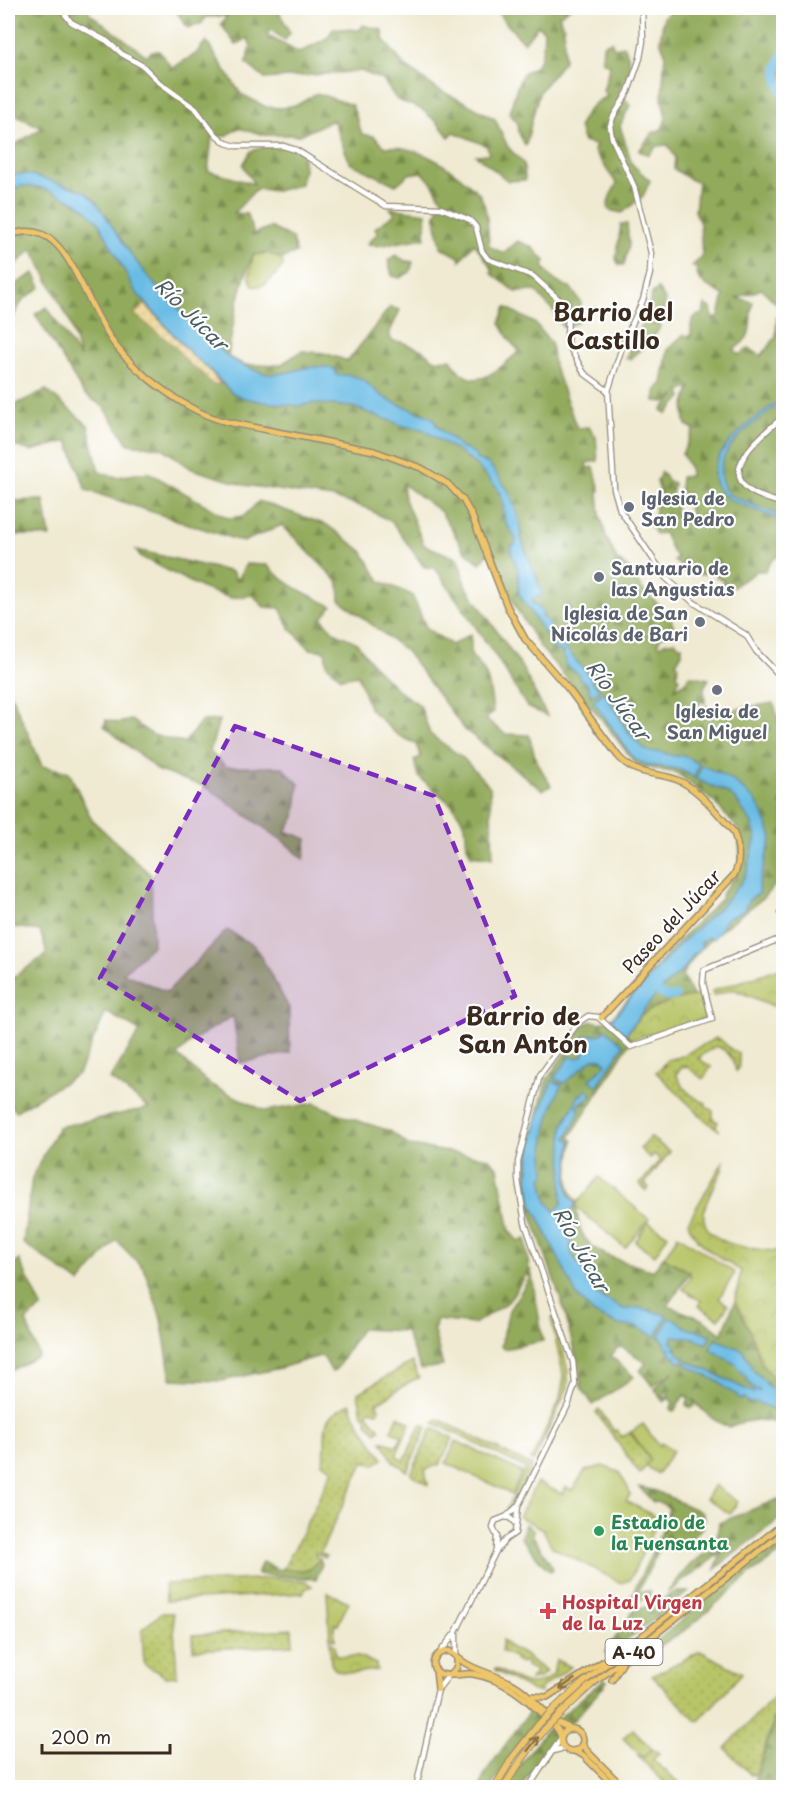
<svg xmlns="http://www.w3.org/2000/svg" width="791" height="1795" font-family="'Playpen Sans',sans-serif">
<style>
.grass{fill:#b8c567;stroke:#7a7842;stroke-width:1.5}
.forest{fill:url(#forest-firs);stroke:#666a3d;stroke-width:1.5}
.sand{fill:url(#sand-dots);stroke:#94825e;stroke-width:1.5}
.park{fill:url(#park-crowns);stroke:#7a7842;stroke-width:1.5}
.garden{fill:url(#garden-dots);stroke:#7a7842;stroke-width:1.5}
.water{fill:#69bce5;stroke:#527382;stroke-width:1.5}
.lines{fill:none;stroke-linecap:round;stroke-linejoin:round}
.river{stroke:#69bce5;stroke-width:8}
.minor-casing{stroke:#958a78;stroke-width:7}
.major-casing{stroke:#958a78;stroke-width:8}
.highway-casing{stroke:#958a78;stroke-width:8}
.minor{stroke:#fff;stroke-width:4.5}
.major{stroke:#eec569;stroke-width:5}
.highway{stroke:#eec569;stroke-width:6}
.highway-bridge-casing{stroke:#958a78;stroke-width:8;stroke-linecap:butt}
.highway-bridge{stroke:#eec569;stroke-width:6}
.oneway{stroke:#8c7040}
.marked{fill:#7b2cbf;fill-opacity:0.2;stroke:#7b2cbf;stroke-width:4.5;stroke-dasharray:12 8;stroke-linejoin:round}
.worship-dot{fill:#6b7280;stroke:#fff;stroke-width:2}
.leisure-dot{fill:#2e9e5b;stroke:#fff;stroke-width:2}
.health-dot{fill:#e0444e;stroke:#fff;stroke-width:2}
.labels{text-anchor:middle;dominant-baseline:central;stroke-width:4.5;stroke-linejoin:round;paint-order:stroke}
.shield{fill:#fff;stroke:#766a62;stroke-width:1.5}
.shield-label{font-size:16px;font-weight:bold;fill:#3b2a1e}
.worship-label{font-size:18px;font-weight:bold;fill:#5b616d;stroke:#fff;text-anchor:start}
.street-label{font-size:18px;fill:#3b2a1e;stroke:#fff}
.leisure-label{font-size:18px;font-weight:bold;fill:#27864d;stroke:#fff;text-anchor:start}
.health-label{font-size:18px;font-weight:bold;fill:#be3a42;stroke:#fff;text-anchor:start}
.water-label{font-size:20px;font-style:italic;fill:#4b5d64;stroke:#fff}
.district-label{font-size:24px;font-weight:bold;fill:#3b2a1e;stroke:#fff}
</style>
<defs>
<pattern id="forest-firs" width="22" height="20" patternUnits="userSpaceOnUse" patternTransform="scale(1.5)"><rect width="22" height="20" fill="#92aa5c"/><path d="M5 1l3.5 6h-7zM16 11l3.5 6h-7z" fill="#788b4b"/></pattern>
<pattern id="sand-dots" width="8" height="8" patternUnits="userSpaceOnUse" patternTransform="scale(1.5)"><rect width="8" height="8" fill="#eeda9e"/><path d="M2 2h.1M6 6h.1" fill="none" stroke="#cdbb88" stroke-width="1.8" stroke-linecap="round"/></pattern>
<pattern id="park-crowns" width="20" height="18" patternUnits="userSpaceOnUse" patternTransform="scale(1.5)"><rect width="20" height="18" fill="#b8c567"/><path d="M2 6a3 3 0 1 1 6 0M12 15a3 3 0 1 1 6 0" fill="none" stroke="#9fa959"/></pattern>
<pattern id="garden-dots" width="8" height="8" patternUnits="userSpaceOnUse" patternTransform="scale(1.5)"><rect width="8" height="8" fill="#b8c567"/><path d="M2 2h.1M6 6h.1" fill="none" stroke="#9fa959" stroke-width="1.8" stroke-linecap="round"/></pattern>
</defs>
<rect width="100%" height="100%" fill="#fff"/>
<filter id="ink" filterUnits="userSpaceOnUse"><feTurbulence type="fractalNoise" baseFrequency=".0167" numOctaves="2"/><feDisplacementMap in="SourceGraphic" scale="12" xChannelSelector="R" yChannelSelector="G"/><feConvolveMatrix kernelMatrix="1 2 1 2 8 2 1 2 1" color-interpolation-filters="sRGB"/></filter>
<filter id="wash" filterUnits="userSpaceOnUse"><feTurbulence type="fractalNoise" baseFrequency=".008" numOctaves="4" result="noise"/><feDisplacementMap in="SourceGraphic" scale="24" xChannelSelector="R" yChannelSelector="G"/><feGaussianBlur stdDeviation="1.35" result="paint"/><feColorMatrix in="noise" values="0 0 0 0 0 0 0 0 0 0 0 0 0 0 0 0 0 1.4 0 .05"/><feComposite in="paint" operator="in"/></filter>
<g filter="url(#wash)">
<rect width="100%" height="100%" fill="#efead1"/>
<!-- grass -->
<g class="grass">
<path d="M268 253 282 259 283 265C276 274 266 289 253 286L249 277 253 255Z"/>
<polygon points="599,1177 649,1219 625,1248 575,1206"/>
<polygon points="648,1222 668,1235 655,1255 635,1242"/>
<polygon points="678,1235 735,1273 719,1298 728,1305 719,1319 699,1306 701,1301 683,1289 691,1276 664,1257"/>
<polygon points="643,1424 659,1446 661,1443 673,1451 658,1474 646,1466 650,1459 631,1432"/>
<polygon points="456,1441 522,1472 512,1494 446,1463"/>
<polygon points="602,1466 619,1472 628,1488 630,1495 626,1501 653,1515 657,1522 630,1580 621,1583 552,1547 544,1532 545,1530 519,1517 537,1482 562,1494 566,1487 572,1490 585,1471"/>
<polygon points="714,1485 738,1502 730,1514 706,1498"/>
<polygon points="633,1729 652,1749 643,1758 623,1738"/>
</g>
<!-- forest -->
<g class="forest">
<path d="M8 8H89V13L147 56 152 51H159L172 68 196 54 206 41 241 94 266 107 282 108 299 104 317 93 352 105 362 134 374 136 385 147C417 145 447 165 470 185 473 188 478 191 480 195 488 209 488 230 489 246L503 253 518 241 532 247 545 261 543 266C550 278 557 284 570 287L581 303 578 322 564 328C558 324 560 321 556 315 551 306 542 302 536 291L516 292 491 273 493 270 474 243 460 261 459 257 441 247C439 226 428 221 443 201L432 183 422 172 409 174 396 185 350 163 333 120 300 135H266L238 128 226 136 212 137 208 171 254 184 243 165 251 151 281 142 302 147 304 170 300 185 276 191 256 189 234 213 247 214 254 234 270 227 292 238 296 253 282 259 268 253 253 255C239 289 233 322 228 357L245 365H280L302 351 324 353 348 361 390 307 400 310 389 334 392 341 401 342 422 350 435 360 451 359C471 398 497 371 519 351L510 341 500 323 506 307 536 324 551 343 554 366 577 428 589 427 596 437 598 461 586 463 587 468 594 467 600 491H598L600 514 606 536 617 560 626 566 642 589 668 614 671 619 674 628 678 631 675 633 670 631 671 634 661 636 658 644 660 646 664 643 675 641 679 646H682V653L676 663 678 665 677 675 680 679 675 688 686 682 689 675 709 679 704 687 705 703 701 701 698 706 701 709 705 706 725 713 742 708 774 703 783 738V877L762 899 712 937 696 954 682 975 694 997 684 999 626 1035 632 1039 570 1137 573 1140C571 1158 562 1188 577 1201 575 1207 577 1212 578 1219 583 1257 624 1260 653 1271L663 1257 690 1272 668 1306 702 1319 722 1334 735 1301 750 1331 763 1366 783 1387V1427C768 1416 746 1420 729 1427 715 1422 702 1411 693 1399L695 1406 691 1408 686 1405 689 1398 684 1395 674 1412 670 1409 673 1403 669 1398 664 1402 663 1400 669 1393 666 1391 661 1399 655 1389 673 1372 653 1386 640 1371 646 1363 622 1347 620 1348 618 1347 611 1356 634 1377 593 1405 581 1387 579 1371 564 1309 528 1204 526 1162 546 1081 584 1024 593 1021 600 1023 612 1018 679 940 722 898 721 895 741 867 738 829 715 803 677 773 637 766 603 721 540 647 516 608 492 549 480 563 464 550 441 512 403 484 405 500 424 545 459 559 465 585 521 666 547 716 527 707 499 661 435 568 424 567 392 522 366 508 333 498 244 485 192 469 162 448 128 444 104 407 84 394 35 314 47 307 80 358 70 322 32 249 8 272V149L42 128 8 111Z"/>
<polygon points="174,8 252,8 255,11 261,8 277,8 290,33 285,40 269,29 268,36 299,53 327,38 334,28 360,30 363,25 383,30 383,39 404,65 437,89 466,103 495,119 508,147 524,164 525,180 508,181 476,155 489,154 487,146 454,132 449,137 438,123 421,109 397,100 383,80 361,71 265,79 246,63 251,47 248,38 236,45 221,24 227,16 206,17 201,24 188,28"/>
<path d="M497 8H570L559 16 564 27V61L540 91 534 111 526 145H525L518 131V123L510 114C512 102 516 88 521 77 524 71 528 71 533 68 544 59 543 44 544 31L538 25 524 43 501 17Z"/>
<path d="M675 8H783V303L778 305 762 289 737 298 753 302C747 324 757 335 734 349L739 355 749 348 761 356 776 337 777 317 783 306V557L781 553 770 563 765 571H756C750 579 740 579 734 587L722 585 724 581 716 577 718 572 714 568H709C704 576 699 577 691 569L688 573 674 561 677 556 673 553 664 533 655 534 648 521 655 518V505L663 500 657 482 661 472 668 481 674 483 672 496 676 507 675 514 685 518 692 517 680 487 681 477 690 476 689 467 682 454 694 429 686 425C682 410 685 401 691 387L680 391 682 397 667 414 662 410 676 395 666 402 655 401 656 390 662 384 668 349 683 335 691 337C691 325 689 316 703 314L705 305 711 308 713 320 719 316 724 295C720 294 718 291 715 290 702 282 698 285 696 267L692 266 702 257 700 224 695 211 698 182 691 180 674 169 675 157 668 145C658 145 654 146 649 155L639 151 652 133 662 129 666 118 662 98 665 53 660 40 664 17Z"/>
<path d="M611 41 614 48 624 46C634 67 631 72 619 91L630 105 620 126 632 164 650 181 643 196 622 213 609 210C606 201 612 192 617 184L594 151 596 145 583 142 579 126C586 111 593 102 608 96L603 91 610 65 602 61 603 45Z"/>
<polygon points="390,208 426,213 425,238 376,246 367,244 378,233 375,228 395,214"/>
<polygon points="621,224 627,224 629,245 624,265 619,265 616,259"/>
<polygon points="396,255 405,261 413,262 410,272 400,278 392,276 388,260"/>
<polygon points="34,273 41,287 23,300 8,325 8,289"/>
<path d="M658 289 666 301 659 329 652 339 630 359 626 358C634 336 648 316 652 293Z"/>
<path d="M46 390 88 425 99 472 117 477 148 472 228 518 244 516 259 501 327 525 362 551 380 581 412 595 427 629 452 645 471 634V656C490 671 490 689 493 712L486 719 505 734 529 735 536 760 551 786 542 790 464 729 406 651 340 600 339 583 282 525 243 542 86 490 68 441 31 451 8 444V408Z"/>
<polygon points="44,500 50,537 8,534 8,501"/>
<path d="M136 550 232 572 237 580 246 564 267 565C288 587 306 593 332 606L322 618 334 632 356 642 375 667 400 692 420 705 430 734 463 758 490 787 493 858 471 855 467 846 465 824 453 806 419 777 414 760 421 757 416 744 396 734 369 708 358 675 341 678 327 665 325 651 310 649 289 627 280 608 264 607 253 595 231 598 204 589 141 557Z"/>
<polygon points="8,687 42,766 69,772 92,820 151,875 153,945 123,973 167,992 227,930 255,946 289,1008 290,1053 240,1063 233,1016 193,1040 177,1055 211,1085 265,1111 315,1103 346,1117 390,1131 410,1146 488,1158 498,1168 510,1232 518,1241 526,1239 529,1270 531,1270 543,1341 504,1349 501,1346 509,1310 530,1278 528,1272 508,1302 474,1324 436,1320 435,1328 433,1328 443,1366 421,1369 405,1331 361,1329 337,1368 332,1372 324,1358 320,1356 280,1368 221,1381 171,1379 161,1318 144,1269 116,1240 80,1283 23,1243 32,1178 58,1127 149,1108 110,1079 140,1031 106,1012 78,1074 16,1111 8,1103 8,981 47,954 40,931 8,926"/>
<polygon points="106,720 118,723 131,720 153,735 184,743 202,721 219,720 210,752 226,767 282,767 299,784 295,817 286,831 307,839 304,859 283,841 206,787 159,771 104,726"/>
<polygon points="19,1260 42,1307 26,1321 39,1356 8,1372 8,1268"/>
<path d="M639 1487 656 1491 703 1513C705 1530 699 1532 686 1542L680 1541 672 1545 663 1542 638 1591H650L651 1598 640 1601 630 1599 664 1527 669 1508 661 1503 653 1502Z"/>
<polygon points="778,1499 783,1506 783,1516 715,1569 723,1549 719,1553 716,1547 719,1523"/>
<polygon points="525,1524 534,1530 533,1536 553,1568 552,1571 548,1570 521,1538"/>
<polygon points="783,1537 783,1552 750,1574 690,1627 621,1670"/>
<path d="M712 1552 719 1554 667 1593C679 1579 694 1554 712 1552Z"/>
<polygon points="320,1559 322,1564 316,1579 257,1574 262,1562 278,1569 308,1570"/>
<polygon points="675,1592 688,1592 638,1632 605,1653 634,1610 653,1605"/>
<polygon points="604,1679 607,1681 603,1687 571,1723 561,1723 557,1720"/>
<polygon points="524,1704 540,1717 518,1746 491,1787 480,1788 485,1773 529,1712 522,1706"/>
<polygon points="779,1708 783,1709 783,1757 774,1787 753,1788"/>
<path d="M547 1729H552L556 1734C552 1756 529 1767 522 1787L506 1788 519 1766Z"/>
</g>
<!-- sand -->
<polygon class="sand" points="145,304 192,355 209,369 220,384 212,385 202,373 190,365 173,345 134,314"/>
<!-- park -->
<g class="park">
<polygon points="783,967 783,1010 733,989 713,996 712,991"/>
<polygon points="700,995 705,1019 632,1039 626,1035 642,1014 669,1001"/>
<path d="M723 1162V1168C718 1180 709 1193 705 1207 694 1247 757 1249 783 1252V1387L763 1366 750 1331 735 1301 741 1271C722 1259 694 1244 688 1222Z"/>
<polygon points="274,1578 305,1581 312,1586 305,1589 303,1593 166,1601 165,1584"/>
<polygon points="327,1592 349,1602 338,1624 334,1624 335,1640 330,1639"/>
<path d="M330 1642 335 1645 336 1656H359L376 1664 377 1670C364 1671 335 1679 331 1663 330 1657 331 1649 330 1642Z"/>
</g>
<!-- garden -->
<g class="garden">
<path d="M716 1038 717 1040 720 1039 733 1051 739 1053V1067L736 1071C733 1058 729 1051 716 1046L698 1058 711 1067 703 1079 686 1066 682 1067 676 1074C682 1088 692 1098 706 1103L705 1105 713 1111V1119L718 1122 716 1127 720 1131 705 1120 656 1072 666 1065 662 1066 667 1060 680 1057Z"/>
<polygon points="650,1137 670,1152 645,1183 649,1188 646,1191 640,1184 660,1160 654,1154 650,1158 640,1149"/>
<polygon points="555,1316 568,1372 568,1387 534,1461 531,1460 559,1402 564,1378 551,1318"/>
<path d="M412 1362 419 1378C403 1383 392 1396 376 1403L379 1408 377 1412 370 1410 367 1413 380 1429 376 1432 367 1423 366 1416 362 1414 358 1393Z"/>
<path d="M350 1403 355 1416 383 1459 374 1465 364 1461 320 1553 327 1556 325 1558 316 1553 315 1556 320 1559 308 1570 283 1569 295 1547 333 1469 322 1463C328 1450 322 1427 329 1418 334 1412 344 1407 350 1403Z"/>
<polygon points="599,1409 614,1431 617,1430 622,1437 630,1432 650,1460 640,1474 596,1412"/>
<polygon points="398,1416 410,1423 396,1456 404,1461 420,1426 422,1424 427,1427 407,1471 393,1461 382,1441 397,1446 402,1436 391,1431"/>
<polygon points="438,1419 532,1466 508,1511 506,1510 526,1468 434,1423"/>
<polygon points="432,1428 453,1438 440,1464 425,1470 428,1485 411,1474"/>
<polygon points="162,1613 173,1613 177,1676 166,1677 144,1664 142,1629"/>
<polygon points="292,1629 293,1645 193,1650 192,1635"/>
<polygon points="503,1640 510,1647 523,1654 546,1672 539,1678 530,1680 536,1671 526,1666 528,1664 525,1661 521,1663 515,1660 516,1658 501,1651"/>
<polygon points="700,1651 742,1673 698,1722 652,1676"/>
<path d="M556 1660 571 1667 541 1688V1693C531 1693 508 1676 495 1671V1669C522 1679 526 1694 553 1675Z"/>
<polygon points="778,1693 783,1695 783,1709 778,1708 755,1775 751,1775 725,1748"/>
<polygon points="652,1749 659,1753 653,1760 684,1787 669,1787 638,1756 640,1755 643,1758"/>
</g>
<!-- water -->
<g class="water">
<path d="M10 174 32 175 84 191 95 200 134 259 156 286 228 357C236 362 259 373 268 374 292 376 307 361 335 369L337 375C368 373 366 388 389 400 403 407 419 411 433 418 438 432 453 437 462 449L466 448 476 456V459L489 464 509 491 519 520 521 538 543 595 532 599 533 604 537 605 543 613 542 617 545 618 557 639 591 677V681L600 689 591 696C589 688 588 681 579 679L580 675 565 665 566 660 562 655 564 653 559 650 554 651 555 644 544 633 519 594 518 570 511 552V546L515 545 516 539 505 522 502 499 497 488 475 464 456 450 422 429 404 426 353 407 312 403 300 406 263 402 244 398 232 393 209 369 192 355 135 291 99 223 87 210 79 204 53 192 38 187 21 186 8 191V176Z"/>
<path d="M783 398V401C757 422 699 455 729 495L783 517V521L730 500C681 466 758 416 783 398Z"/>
<path d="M603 692 607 695C614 709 635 748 651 752 654 753 658 751 661 752 669 754 674 758 683 755L699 764 694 778C690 775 685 771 681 770 665 765 648 769 633 758L593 701Z"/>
<path d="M702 765 732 780 755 800 763 814 772 837 758 887 760 893 750 899 743 911 726 919 719 932 713 939 707 937 701 943 702 947 696 954 694 953C685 973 676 974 661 990 647 1003 637 1019 626 1035L610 1021 678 946 723 904 740 884 747 872 756 836 751 822 736 800 726 792 696 779Z"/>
<polygon points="605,1029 624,1045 597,1086 590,1080 606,1064 602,1059 593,1059 564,1083 554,1078 570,1057 577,1058 583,1056 585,1050 581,1041 586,1036 602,1034"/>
<path d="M552 1081 562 1085C546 1117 542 1140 545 1175L542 1178 547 1202 555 1211 562 1204 563 1126 580 1094 582 1095 586 1089 592 1094C587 1100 581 1101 577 1107L580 1110 567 1138 571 1141 567 1183 569 1195 575 1202 574 1208 568 1212 562 1220 566 1235 571 1243V1252L597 1295 624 1309 640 1308 667 1315 656 1337 637 1327 619 1325 594 1314 577 1296 532 1204 528 1179 530 1153 537 1121Z"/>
<polygon points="669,1318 675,1319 687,1328 712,1335 706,1344 694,1338 673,1336 670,1343 673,1342 676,1347 675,1349 677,1348 678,1354 686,1358 681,1363 675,1359 676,1356 673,1357 671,1354 672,1352 670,1353 668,1350 670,1348 668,1348 663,1343 666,1342 664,1342 663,1339 659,1338"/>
<polygon points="715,1339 743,1350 752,1367 743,1375 737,1365 710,1349"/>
<polygon points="688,1361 754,1393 755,1390 746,1379 754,1371 768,1385 758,1388 758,1392 763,1389 773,1402 778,1397 783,1399 783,1416 781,1413 757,1402 749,1403 744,1398 740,1400 737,1395 726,1389 719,1382 685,1364"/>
</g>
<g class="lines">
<!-- river -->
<g class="river">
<path d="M784 51C774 70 776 77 784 96"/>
<polyline points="651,988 667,997 676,996"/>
<polyline points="741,1365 784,1409"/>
</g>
</g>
</g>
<g filter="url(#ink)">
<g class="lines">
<defs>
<g id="minor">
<polyline points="63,8 64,13 71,22 107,41 122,54 143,66 160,83 196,109 214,133 226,143 236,146 283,146 296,150 386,206 441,208 470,220 476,227 482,251 488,259 533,276 565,305 568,314 567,337 569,346 584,373 608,391"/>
<polyline points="642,8 643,41 640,58 628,92 613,117 610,126 612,138 634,186 651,253 650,273 643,300 623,344 608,391 614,489 620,510 666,578 693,602 746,635 756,651 784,680"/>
<path d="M784 416C768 430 718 467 749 490 758 497 772 500 784 504"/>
<polyline points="784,907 780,913 784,918"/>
<polyline points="506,1517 518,1506"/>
<polyline points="496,1551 497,1536 493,1528 495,1521 505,1517 510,1518 515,1523"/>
<polyline points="441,1651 456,1632 496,1551 506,1539 515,1533 518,1506 569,1403 575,1384 573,1362 525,1223 518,1180 518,1162 540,1075 578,1023 588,1016 598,1017 631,1047 712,1019 703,983 704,970 784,937"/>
<polyline points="456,1655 456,1634"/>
<polyline points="553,1751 564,1748"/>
<polyline points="416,1788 438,1689 449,1675"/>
<polyline points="528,1788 561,1738"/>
</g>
<g id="major">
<path d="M8 236C49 219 66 254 82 285 92 305 102 327 115 345 139 376 189 413 227 422L374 451 421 468 448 484 463 500 472 516 507 606 525 639 570 691 618 756C638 779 659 770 682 782 700 791 720 816 733 831 739 845 741 862 734 875L601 1018"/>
<path d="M458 1658C476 1673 499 1674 518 1687 536 1699 549 1722 570 1728"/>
<polyline points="436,1670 438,1689"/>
<path d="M451 1674 457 1667V1657L449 1651C435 1650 426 1668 441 1674 448 1677 464 1673 473 1674 504 1679 526 1698 547 1719 554 1725 559 1729 561 1737"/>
<polyline points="612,1680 622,1664"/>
<polyline points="584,1682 784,1523"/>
<polyline points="590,1686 784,1532"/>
<polyline points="532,1696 547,1697 615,1654"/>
<circle cx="572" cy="1740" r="11"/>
<polyline points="582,1744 589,1753 624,1788"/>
<polyline points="574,1751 583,1755 616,1788"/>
</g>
<g id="highway">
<polyline points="555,1708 584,1682"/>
<polyline points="561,1713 590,1686"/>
<polyline points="494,1788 513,1757 539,1724"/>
<polyline points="503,1788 522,1759 545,1729"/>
</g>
</defs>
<!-- minor casing -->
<use href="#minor" class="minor-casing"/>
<!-- major casing -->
<use href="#major" class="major-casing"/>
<!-- highway casing -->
<use href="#highway" class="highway-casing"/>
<!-- minor -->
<use href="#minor" class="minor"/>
<!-- major -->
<use href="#major" class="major"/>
<!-- highway -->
<use href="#highway" class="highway"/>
<defs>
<g id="highway-bridge">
<polyline points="539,1724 555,1708"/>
<polyline points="545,1729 561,1713"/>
</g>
</defs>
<!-- highway-bridge casing -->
<use href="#highway-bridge" class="highway-bridge-casing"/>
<!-- highway-bridge -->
<use href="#highway-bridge" class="highway-bridge"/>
</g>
<!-- one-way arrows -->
<defs><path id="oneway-shaft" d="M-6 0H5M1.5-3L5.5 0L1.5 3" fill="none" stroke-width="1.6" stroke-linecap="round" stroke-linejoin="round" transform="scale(1.5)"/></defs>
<g class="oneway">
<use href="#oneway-shaft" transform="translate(567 1684) rotate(146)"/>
<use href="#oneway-shaft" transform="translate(533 1744) rotate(-52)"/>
</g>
</g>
<!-- marked area -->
<path class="marked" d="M235 726 434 796 515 996 300 1101 100 978Z"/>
<!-- markers -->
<g class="worship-dot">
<circle cx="629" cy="507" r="6"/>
<circle cx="599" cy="577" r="6"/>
<circle cx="700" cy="622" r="6"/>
<circle cx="717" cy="690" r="6"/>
</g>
<circle class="leisure-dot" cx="599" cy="1531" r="6"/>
<path class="health-dot" d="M545 1602h6v6h6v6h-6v6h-6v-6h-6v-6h6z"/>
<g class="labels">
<!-- shield labels -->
<rect class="shield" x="605.5" y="1639" width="57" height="26" rx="4.5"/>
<g class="shield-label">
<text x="634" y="1652">A-40</text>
</g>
<!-- worship labels -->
<g class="worship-label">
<text x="641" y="497">Iglesia de<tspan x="641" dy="21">San Pedro</tspan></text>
<text x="611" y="567">Santuario de<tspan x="611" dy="21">las Angustias</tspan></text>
<text x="688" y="612" text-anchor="end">Iglesia de San<tspan x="688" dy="21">Nicolás de Bari</tspan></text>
<text x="717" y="710" text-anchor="middle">Iglesia de<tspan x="717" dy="21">San Miguel</tspan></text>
</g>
<!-- street labels -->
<g class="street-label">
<text transform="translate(671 921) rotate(-47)">Paseo del Júcar</text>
</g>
<!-- leisure labels -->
<g class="leisure-label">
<text x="611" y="1521">Estadio de<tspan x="611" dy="21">la Fuensanta</tspan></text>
</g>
<!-- health labels -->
<g class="health-label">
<text x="562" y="1601">Hospital Virgen<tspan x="562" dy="21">de la Luz</tspan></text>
</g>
<!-- water labels -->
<g class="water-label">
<text transform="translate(192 314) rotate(45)">Río Júcar</text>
<text transform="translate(619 700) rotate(54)">Río Júcar</text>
<text transform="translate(582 1249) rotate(61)">Río Júcar</text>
</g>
<!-- district labels -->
<g class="district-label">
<text x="613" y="311">Barrio del<tspan x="613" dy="28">Castillo</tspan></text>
<text x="523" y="1015">Barrio de<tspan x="523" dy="28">San Antón</tspan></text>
</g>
</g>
<!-- margin -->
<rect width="791" height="1795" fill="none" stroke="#fff" stroke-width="30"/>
<!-- scale -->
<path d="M42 1744v9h128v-9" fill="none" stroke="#3b2a1e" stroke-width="3"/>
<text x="51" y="1744" font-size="18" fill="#3b2a1e" stroke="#ffffff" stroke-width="4.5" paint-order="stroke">200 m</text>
</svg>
